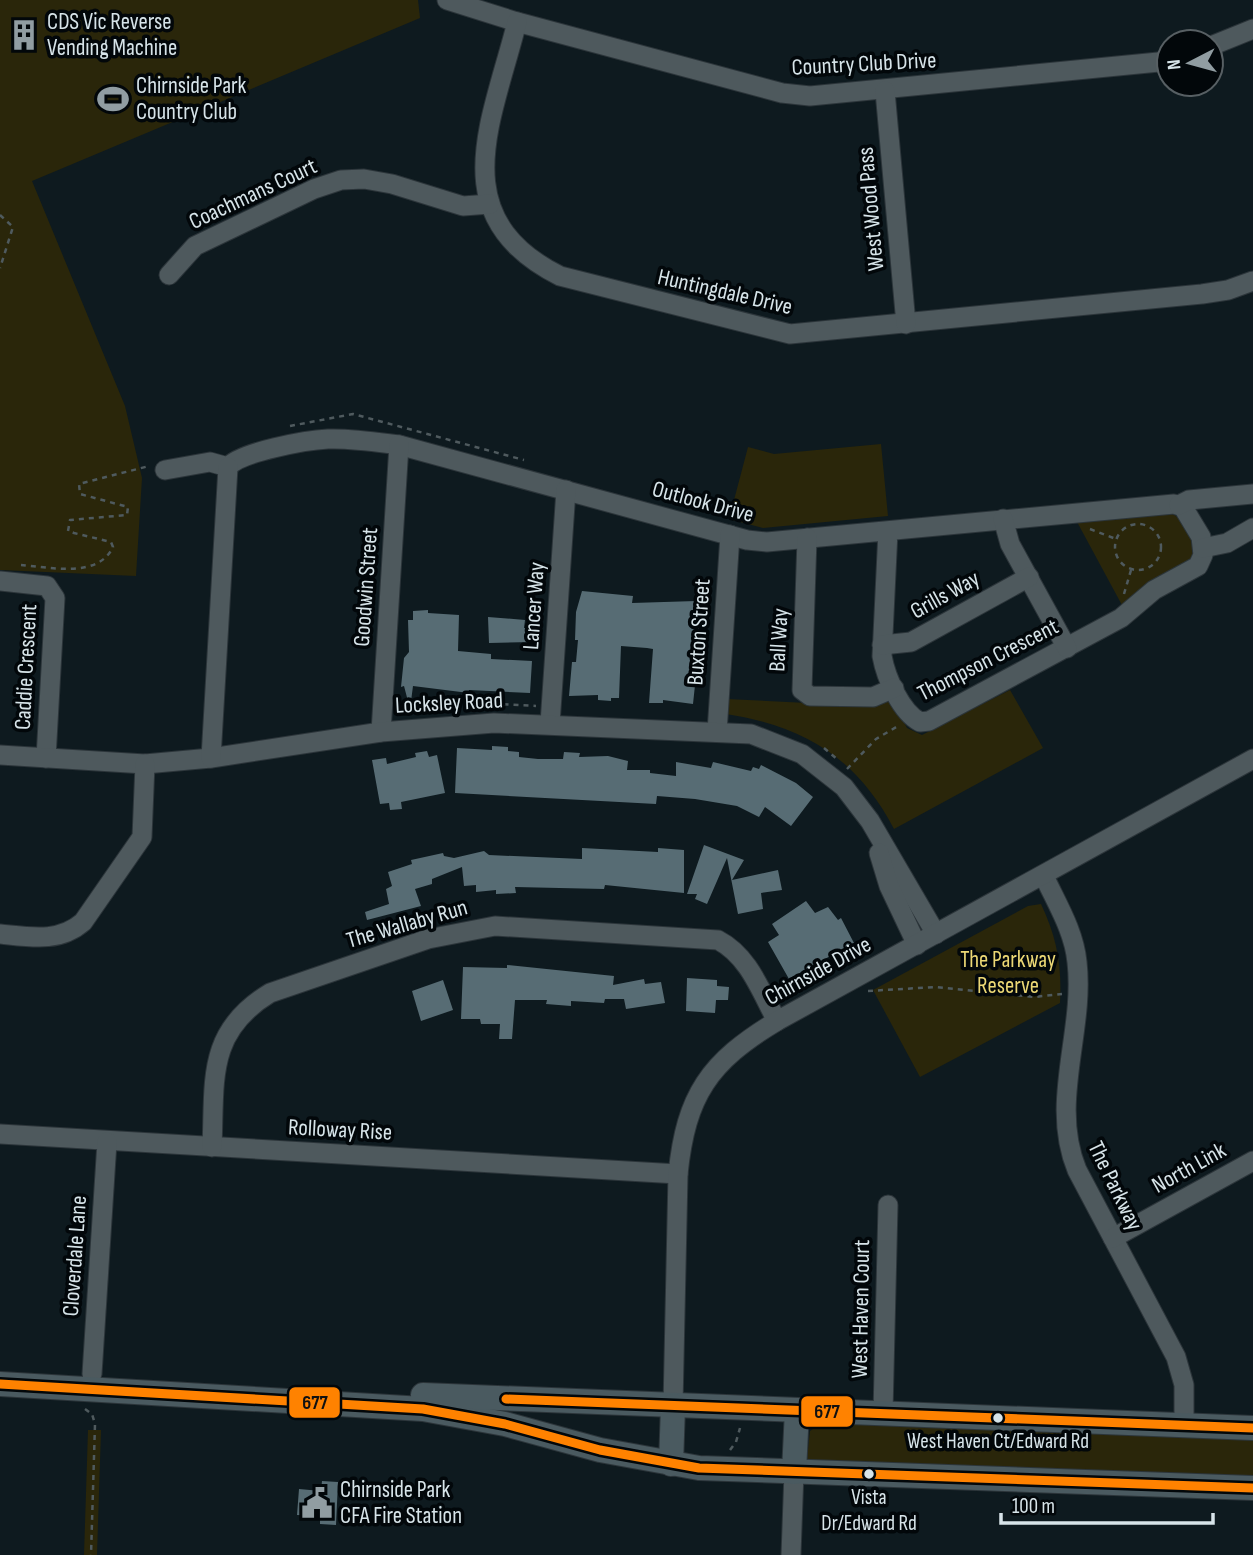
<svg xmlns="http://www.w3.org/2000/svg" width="1253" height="1555" font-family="'Sofia Sans Condensed',sans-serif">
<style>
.green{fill:#2a260a}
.building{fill:#576c74}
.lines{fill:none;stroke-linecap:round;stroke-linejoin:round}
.minor-casing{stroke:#2c353a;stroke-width:21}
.major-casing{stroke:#2c353a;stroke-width:26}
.path{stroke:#4f5a5e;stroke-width:2.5;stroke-dasharray:5 5;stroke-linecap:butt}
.minor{stroke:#4e595d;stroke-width:19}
.major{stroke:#4a5a60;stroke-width:24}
.bus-1-casing{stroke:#02070a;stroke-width:14}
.bus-1{stroke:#ff8200;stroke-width:9}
.bus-dot{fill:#d7e4e9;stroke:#02070a;stroke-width:2.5}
.labels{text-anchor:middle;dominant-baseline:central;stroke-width:7;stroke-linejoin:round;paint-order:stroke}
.bus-label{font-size:21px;fill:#d7e4e9;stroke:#02070a}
.poi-label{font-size:23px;fill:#d7e4e9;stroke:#02070a;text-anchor:start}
.street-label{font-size:23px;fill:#d7e4e9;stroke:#02070a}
.park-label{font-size:23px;fill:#ecd875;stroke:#02070a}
.line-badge{stroke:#02070a;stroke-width:2.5}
.pale-badge-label{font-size:19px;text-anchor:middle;font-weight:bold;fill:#111}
</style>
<rect width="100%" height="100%" fill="#0e1a1f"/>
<!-- green -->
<g class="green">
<polygon points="0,0 418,0 420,18 32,181 125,406 142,478 136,576 0,570"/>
<polygon points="881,444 888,516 763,528 729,519 748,447 774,454"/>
<path d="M1168 512C1186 518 1194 540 1193 558L1123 607 1076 520Z"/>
<path d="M1010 690 1043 748 894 829C857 758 804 726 726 714V699L868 706 888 700 894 702 907 728 922 735Z"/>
<path d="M1041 904C1057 938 1062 966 1060 1003L920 1077 873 990 1028 906Z"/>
<polygon points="863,1424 1253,1436 1253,1480 811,1462 807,1458 810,1431 816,1427"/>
<polygon points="88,1430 101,1430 97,1555 84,1555"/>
</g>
<!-- building -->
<g class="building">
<polygon points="582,591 633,596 632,603 696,601 695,612 700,612 700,638 693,704 663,700 663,703 649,703 653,649 647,648 621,646 619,698 611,698 611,701 598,700 598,695 569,696 572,662 576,662 578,640 575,640 576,612"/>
<polygon points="428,610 428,613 459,615 458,651 491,654 491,659 532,661 530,693 469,690 469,693 413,686 410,709 404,686 401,687 404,658 409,652 408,620 413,620 413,611"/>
<polygon points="488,617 525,620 524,628 533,628 532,642 489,643"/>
<polygon points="492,746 508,747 508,751 519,752 519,757 538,759 563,759 564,752 580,753 579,757 608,756 628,761 627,770 650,770 650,773 676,776 676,762 711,768 713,762 751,771 753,767 759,769 761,765 796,783 813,797 791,826 765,807 759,817 737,806 695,799 657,796 656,804 455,793 457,748 492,750"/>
<polygon points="427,751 429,757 437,755 445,793 401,802 402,809 390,810 389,803 380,804 372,760 386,758 387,764 416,757 415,753"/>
<polygon points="704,845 744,860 732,880 778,870 782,890 761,893 763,909 738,914 727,858 707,904 695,899 697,894 687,894"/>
<polygon points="582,848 658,852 658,848 684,850 684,893 605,885 604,889 515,887 516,893 496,894 496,890 476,892 476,885 464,886 462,867 432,879 432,884 415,889 421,906 367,920 365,912 389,904 386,889 392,886 388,872 412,864 411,860 443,853 444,856 454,858 484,851 489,855 582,859"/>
<polygon points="806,901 815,913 828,907 838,920 841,918 855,945 835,960 832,955 789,979 768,942 779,935 772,924"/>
<polygon points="507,965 614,976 613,985 644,979 645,984 661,982 665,1003 626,1009 624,999 605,999 604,1003 571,1001 571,1006 546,1004 547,1000 515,1000 512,1039 499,1039 500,1024 481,1024 480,1019 461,1019 463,967 507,968"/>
<polygon points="687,978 717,980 717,986 729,987 728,1000 716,1000 715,1013 686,1011"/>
<polygon points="443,980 453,1010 421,1021 412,991"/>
<polygon points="322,1481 338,1482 336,1525 320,1524 320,1516 297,1515 299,1489 321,1491"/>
</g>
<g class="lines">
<defs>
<g id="minor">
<polyline points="447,0 517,22 782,93 810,96 1169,61"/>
<path d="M517 22C492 122 442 217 560 276L790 334 1202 294 1228 290 1253 281"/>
<polyline points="1211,46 1253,29"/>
<polyline points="885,91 906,324"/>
<polyline points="169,275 195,246 314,189 341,180 364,179 392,184 463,206 490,204"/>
<path d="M165 470 210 462 228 467C240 452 307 440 328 439 352 438 376 442 399 445L747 540 767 542 1174 504 1183 507 1201 537 1203 555 1198 566 1154 590 1121 618 929 721 920 722C901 712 886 678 882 656L888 531"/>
<polyline points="1179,505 1189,500 1253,494"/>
<polyline points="1003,519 1010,544 1067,648"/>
<polyline points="807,538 802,690 810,696 873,697 894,688"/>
<polyline points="1203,548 1227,543 1253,528"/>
<polyline points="0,581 47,586 55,598 46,758"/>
<polyline points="882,645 911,642 1029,577"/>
<polyline points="550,724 566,490"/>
<polyline points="381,732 399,445"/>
<polyline points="717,732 730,535"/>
<polyline points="0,755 145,764 211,758 381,732 494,723 751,734 802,754 844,787 870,821 936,934"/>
<polyline points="211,758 228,467"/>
<polyline points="879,853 889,886 917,945"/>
<path d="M1044 876C1057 904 1074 931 1077 962 1085 1032 1049 1102 1077 1170L1176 1357 1184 1385V1425"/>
<path d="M0 934C30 937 59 943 83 922L142 837 145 764"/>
<polyline points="0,1134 678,1174"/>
<path d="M212 1147C215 1080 206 1032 270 993L428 939 495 926 718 940C749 956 761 992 777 1021"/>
<polyline points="1113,1238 1253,1161"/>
<polyline points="92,1374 107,1142"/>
<path d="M673 1406 678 1174C686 1095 709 1062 777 1021L1253 759"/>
<polyline points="883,1413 888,1205"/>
<polyline points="791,1555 794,1472"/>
</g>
<g id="major">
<polyline points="0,1384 423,1409 505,1424 600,1450 699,1468 1253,1488"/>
<polyline points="423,1395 1253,1428"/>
<polyline points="671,1464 673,1406"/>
<polyline points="794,1472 797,1410"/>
</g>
</defs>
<!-- minor casing -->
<use href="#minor" class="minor-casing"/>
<!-- major casing -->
<use href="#major" class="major-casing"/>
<!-- path -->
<g class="path">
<polyline points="0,215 13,227 0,268"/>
<polyline points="290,426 353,414 524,460"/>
<circle cx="1138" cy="547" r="23"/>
<polyline points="1090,529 1116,539"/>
<path d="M21 565C49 567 98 579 113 547L111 542 74 533 68 531 70 520 127 515 128 507 80 494 79 484 149 466"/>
<polyline points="1124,594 1131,570"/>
<polyline points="424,710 478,703 536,706"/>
<polyline points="824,748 837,759"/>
<polyline points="847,769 876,739 898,726"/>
<polyline points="868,991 936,987 1034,997 1062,994"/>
<polyline points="85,1409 92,1414 95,1424 91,1555"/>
<polyline points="730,1450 736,1442 740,1428"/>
</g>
<!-- minor -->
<use href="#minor" class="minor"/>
<!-- major -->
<use href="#major" class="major"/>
<defs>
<g id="bus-1">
<polyline points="0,1384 423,1409 505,1424 600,1450 699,1468 1253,1488"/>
<polyline points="506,1399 1253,1428"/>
</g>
</defs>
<!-- bus-1 casing -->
<use href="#bus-1" class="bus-1-casing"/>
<!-- bus-1 -->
<use href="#bus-1" class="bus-1"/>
</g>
<!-- icons -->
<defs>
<symbol id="building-bare" viewBox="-9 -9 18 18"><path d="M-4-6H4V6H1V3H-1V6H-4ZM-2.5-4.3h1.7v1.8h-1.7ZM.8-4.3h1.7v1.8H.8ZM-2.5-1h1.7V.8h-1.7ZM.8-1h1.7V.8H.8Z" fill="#919da2" stroke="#02070a" stroke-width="2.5" paint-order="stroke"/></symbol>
<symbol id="stadium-bare" viewBox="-9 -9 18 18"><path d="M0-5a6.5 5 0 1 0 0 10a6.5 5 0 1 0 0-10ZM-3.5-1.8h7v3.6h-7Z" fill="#919da2" stroke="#02070a" stroke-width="2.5" paint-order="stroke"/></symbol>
<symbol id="civic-bare" viewBox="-9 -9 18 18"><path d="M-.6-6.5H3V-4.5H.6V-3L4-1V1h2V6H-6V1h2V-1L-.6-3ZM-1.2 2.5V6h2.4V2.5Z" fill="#919da2" stroke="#02070a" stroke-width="2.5" paint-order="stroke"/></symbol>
</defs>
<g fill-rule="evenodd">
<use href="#building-bare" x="2" y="13" width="44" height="44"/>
<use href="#stadium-bare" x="91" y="77" width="44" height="44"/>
<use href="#civic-bare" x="295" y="1481" width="44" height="44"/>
</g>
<!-- markers -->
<g class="bus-dot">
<circle cx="998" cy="1418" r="6"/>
<circle cx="869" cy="1474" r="6"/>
</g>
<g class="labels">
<!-- bus labels -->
<g class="bus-label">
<text x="998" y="1441">West Haven Ct/Edward Rd</text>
<text x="869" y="1497">Vista<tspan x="869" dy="26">Dr/Edward Rd</tspan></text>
</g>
<!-- poi labels -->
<g class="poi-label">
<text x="47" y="22">CDS Vic Reverse<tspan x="47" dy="26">Vending Machine</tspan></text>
<text x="136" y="86">Chirnside Park<tspan x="136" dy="26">Country Club</tspan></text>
<text x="340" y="1490">Chirnside Park<tspan x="340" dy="26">CFA Fire Station</tspan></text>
</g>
<!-- street labels -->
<g class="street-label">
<text transform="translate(864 64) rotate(-3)">Country Club Drive</text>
<text transform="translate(253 194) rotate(-25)">Coachmans Court</text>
<text transform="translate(871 209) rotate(-95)">West Wood Pass</text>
<text transform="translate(725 292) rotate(13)">Huntingdale Drive</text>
<text transform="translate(703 502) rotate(15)">Outlook Drive</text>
<text transform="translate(366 587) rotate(-86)">Goodwin Street</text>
<text transform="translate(945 595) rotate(-29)">Grills Way</text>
<text transform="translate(534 606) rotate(-86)">Lancer Way</text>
<text transform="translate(699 632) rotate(-86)">Buxton Street</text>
<text transform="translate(779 640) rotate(-87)">Ball Way</text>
<text transform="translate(988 660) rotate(-27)">Thompson Crescent</text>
<text transform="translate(26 667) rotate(-87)">Caddie Crescent</text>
<text transform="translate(449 703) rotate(-3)">Locksley Road</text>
<text transform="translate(407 924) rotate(-16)">The Wallaby Run</text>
<text transform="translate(818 971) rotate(-29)">Chirnside Drive</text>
<text transform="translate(340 1130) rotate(3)">Rolloway Rise</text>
<text transform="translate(1189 1168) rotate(-29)">North Link</text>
<text transform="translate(1115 1186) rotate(64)">The Parkway</text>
<text transform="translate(75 1256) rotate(-86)">Cloverdale Lane</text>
<text transform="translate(861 1309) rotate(-89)">West Haven Court</text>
</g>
<!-- park labels -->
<g class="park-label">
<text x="1008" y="960">The Parkway<tspan x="1008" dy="26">Reserve</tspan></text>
</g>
</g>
<g class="line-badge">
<rect x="288" y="1386" width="53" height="33" rx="7" fill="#ff8200"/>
<rect x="800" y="1395" width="54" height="33" rx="7" fill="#ff8200"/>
</g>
<g class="pale-badge-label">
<text x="315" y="1409">677</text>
<text x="827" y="1418">677</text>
</g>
<!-- north arrow -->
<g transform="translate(1190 63) rotate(264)"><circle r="33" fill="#02070a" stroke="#575f63" stroke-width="2"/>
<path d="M0-5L12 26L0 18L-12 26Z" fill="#919da2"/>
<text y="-10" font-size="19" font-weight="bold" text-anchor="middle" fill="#d7e4e9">N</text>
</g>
<!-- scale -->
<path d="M1001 1513v10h212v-10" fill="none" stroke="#d7e4e9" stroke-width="3.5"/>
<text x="1012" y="1513" font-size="21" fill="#d7e4e9" stroke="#02070a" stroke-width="5" paint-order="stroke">100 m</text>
</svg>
